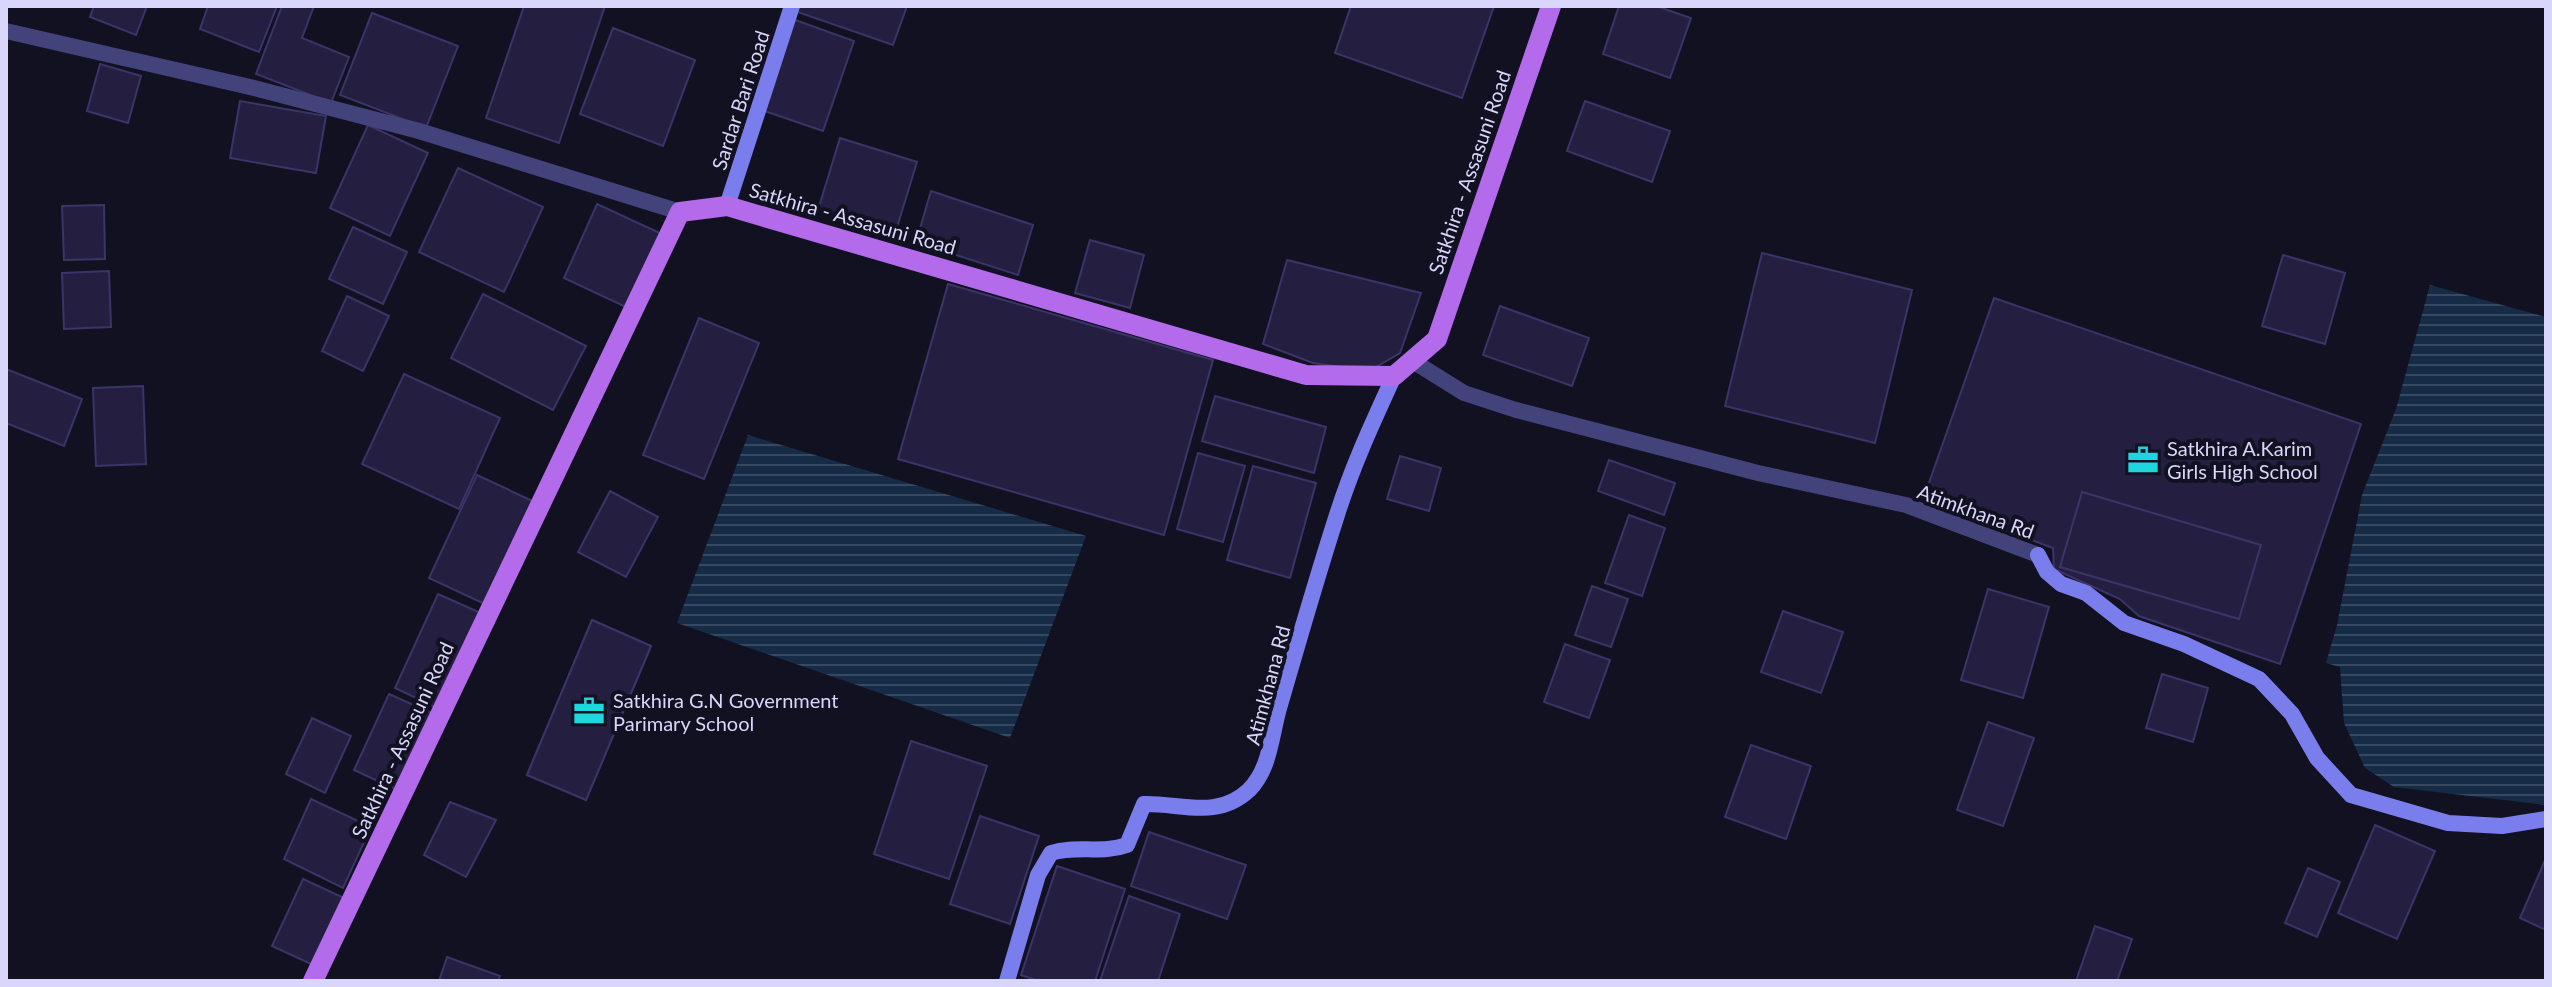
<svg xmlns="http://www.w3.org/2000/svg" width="2552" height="987" font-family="Lato,sans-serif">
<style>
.water{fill:url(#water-rules)}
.building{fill:#241f40;stroke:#3b3468;stroke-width:2}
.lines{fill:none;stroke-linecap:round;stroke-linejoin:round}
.minor{stroke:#42437a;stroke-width:16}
.tertiary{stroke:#42437a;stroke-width:16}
.secondary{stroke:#7a7eed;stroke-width:16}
.primary{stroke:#b46beb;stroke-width:20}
.labels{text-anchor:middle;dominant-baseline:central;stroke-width:8;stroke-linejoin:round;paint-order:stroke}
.street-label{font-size:20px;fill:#d8d6fa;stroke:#121121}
.poi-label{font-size:20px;fill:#d8d6fa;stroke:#121121;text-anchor:start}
</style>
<defs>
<pattern id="water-rules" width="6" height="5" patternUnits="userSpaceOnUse" patternTransform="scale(2)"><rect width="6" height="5" fill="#162b45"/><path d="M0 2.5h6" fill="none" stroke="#374961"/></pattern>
</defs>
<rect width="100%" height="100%" fill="#121121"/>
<!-- water -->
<g class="water">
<polygon points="2430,285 2546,317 2546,805 2394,787 2365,768 2344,723 2340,667 2326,663 2337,625 2362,495 2396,409"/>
<polygon points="748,435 1086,536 1010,738 677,623"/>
</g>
<!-- building -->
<g class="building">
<polygon points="94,6 147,6 136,35 90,17"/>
<polygon points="208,6 277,6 259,52 200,29"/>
<polygon points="282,6 314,6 302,38 349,57 331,103 256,74"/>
<polygon points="524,6 605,6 559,143 486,118"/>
<polygon points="787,6 907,6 893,45 786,8"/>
<polygon points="1351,6 1494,6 1462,98 1335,53"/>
<polygon points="1619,6 1656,6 1691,18 1670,78 1603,54"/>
<polygon points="372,13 458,46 426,128 340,95"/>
<polygon points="784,16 854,41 823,131 753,107"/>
<polygon points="613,28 695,60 663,146 580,114"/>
<polygon points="100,64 141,76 128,123 87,111"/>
<polygon points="240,101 326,116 316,173 230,158"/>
<polygon points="1585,101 1670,131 1652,182 1567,151"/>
<polygon points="368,125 428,153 390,236 330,208"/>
<polygon points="840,138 917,162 895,234 818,210"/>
<polygon points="458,168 543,207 504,292 419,252"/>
<polygon points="931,191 1033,225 1018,275 916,242"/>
<polygon points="597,204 664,235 630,309 564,278"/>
<polygon points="104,205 105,259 64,260 62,206"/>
<polygon points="353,227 407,252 383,304 329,279"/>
<polygon points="1090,240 1144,255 1130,308 1075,293"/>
<polygon points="1762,253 1912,290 1875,443 1725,406"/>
<polygon points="2283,255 2345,273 2325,344 2262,326"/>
<polygon points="1287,260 1421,293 1400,353 1369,371 1313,363 1263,344"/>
<polygon points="109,271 111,327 64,329 62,273"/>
<polygon points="948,284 1213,360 1164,535 898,459"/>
<polygon points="483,294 586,346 553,410 451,358"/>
<polygon points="347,296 389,316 363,371 322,351"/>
<polygon points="1994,298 2361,424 2280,664 2139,616 2120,599 2054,569 2053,548 1931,502 1924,497"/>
<polygon points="1500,306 1589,338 1572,386 1483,355"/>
<polygon points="699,318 759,343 704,479 643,455"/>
<polygon points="6,369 82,399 64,446 6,423"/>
<polygon points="404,374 500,418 459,509 362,464"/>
<polygon points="143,386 146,464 96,466 93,388"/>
<polygon points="1215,396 1326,427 1314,473 1202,441"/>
<polygon points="1198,453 1245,466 1223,542 1177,529"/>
<polygon points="1400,456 1441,468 1429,511 1387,499"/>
<polygon points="1609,460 1675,483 1664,515 1598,491"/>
<polygon points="1253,466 1316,483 1290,578 1227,560"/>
<polygon points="477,475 541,505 493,608 429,578"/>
<polygon points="610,491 658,517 626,577 578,552"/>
<polygon points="2082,492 2261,545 2239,619 2060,567"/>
<polygon points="1629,515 1665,528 1642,596 1605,583"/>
<polygon points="1592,586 1628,599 1611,647 1575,635"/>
<polygon points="1988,589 2049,607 2023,698 1961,680"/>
<polygon points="438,594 483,614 439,709 395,688"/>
<polygon points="1783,611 1843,632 1821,693 1761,672"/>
<polygon points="592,620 651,646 586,800 527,775"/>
<polygon points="592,620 651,646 586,800 527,775"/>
<polygon points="1565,644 1610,660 1589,718 1544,702"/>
<polygon points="2162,674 2208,688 2193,742 2146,728"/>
<polygon points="389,694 434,714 399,791 354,770"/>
<polygon points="312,718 351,736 325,793 286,774"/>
<polygon points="1988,722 2034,738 2003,826 1957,810"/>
<polygon points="911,741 987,766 949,879 874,854"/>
<polygon points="1751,745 1811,766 1786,839 1725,817"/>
<polygon points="311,799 371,827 343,888 284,859"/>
<polygon points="450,802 496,820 466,877 424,855"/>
<polygon points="980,816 1039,836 1010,924 950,904"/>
<polygon points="2375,825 2435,851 2397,939 2338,913"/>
<polygon points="1149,832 1246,865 1227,919 1131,886"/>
<polygon points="2546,858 2546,930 2520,918"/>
<polygon points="1057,866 1125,889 1095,981 1039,981 1021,975"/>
<polygon points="2308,868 2340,882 2317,937 2285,923"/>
<polygon points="303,879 344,898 313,965 272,946"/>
<polygon points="1129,896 1180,914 1158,981 1100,981"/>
<polygon points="2095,926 2132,939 2117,981 2076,981"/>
<polygon points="447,957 500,976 498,981 439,981"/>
</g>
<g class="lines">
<!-- minor -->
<polyline class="minor" points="6,31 250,87 419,131 680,212"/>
<!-- tertiary -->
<polyline class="tertiary" points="1411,360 1464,393 1516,410 1758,473 1906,505 2038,555"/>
<!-- secondary -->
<g class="secondary">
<polyline points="727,206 792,6"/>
<polyline points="2038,555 2047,572 2061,584 2086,593 2124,623 2184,644 2259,679 2292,714 2317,758 2351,795 2448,823 2502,826 2546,819"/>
<path d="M1007 981 1038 875 1051 853C1076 845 1102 854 1127 845L1144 804C1181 803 1217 820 1249 790 1271 768 1271 734 1280 705 1298 643 1316 580 1336 518 1352 467 1372 424 1394 376"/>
</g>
<!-- primary -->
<polyline class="primary" points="313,981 680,212 727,206 1306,375 1394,376 1437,339 1551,6"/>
</g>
<!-- icons -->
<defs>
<symbol id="office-bare" viewBox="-9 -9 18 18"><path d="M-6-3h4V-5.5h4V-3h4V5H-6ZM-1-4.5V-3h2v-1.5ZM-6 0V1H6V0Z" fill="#1ed6de" stroke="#121121" stroke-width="2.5" paint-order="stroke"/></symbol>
</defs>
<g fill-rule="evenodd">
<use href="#office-bare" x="2121" y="438" width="44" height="44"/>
<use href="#office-bare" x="567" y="689" width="44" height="44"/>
</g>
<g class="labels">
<!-- street labels -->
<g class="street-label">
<text transform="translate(740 100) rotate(-72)">Sardar Bari Road</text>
<text transform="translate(1469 172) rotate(-71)">Satkhira - Assasuni Road</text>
<text transform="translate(853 218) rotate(16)">Satkhira - Assasuni Road</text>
<text transform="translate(1976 511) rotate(20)">Atimkhana Rd</text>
<text transform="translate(1267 685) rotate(-75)">Atimkhana Rd</text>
<text transform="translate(402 740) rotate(-65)">Satkhira - Assasuni Road</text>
</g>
<!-- poi labels -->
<g class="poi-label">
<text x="2167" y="448">Satkhira A.Karim<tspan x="2167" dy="23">Girls High School</tspan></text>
<text x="613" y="700">Satkhira G.N Government<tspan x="613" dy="23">Parimary School</tspan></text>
</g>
</g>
<!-- border -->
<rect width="2552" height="987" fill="none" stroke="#d8d6fa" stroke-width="16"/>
</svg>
